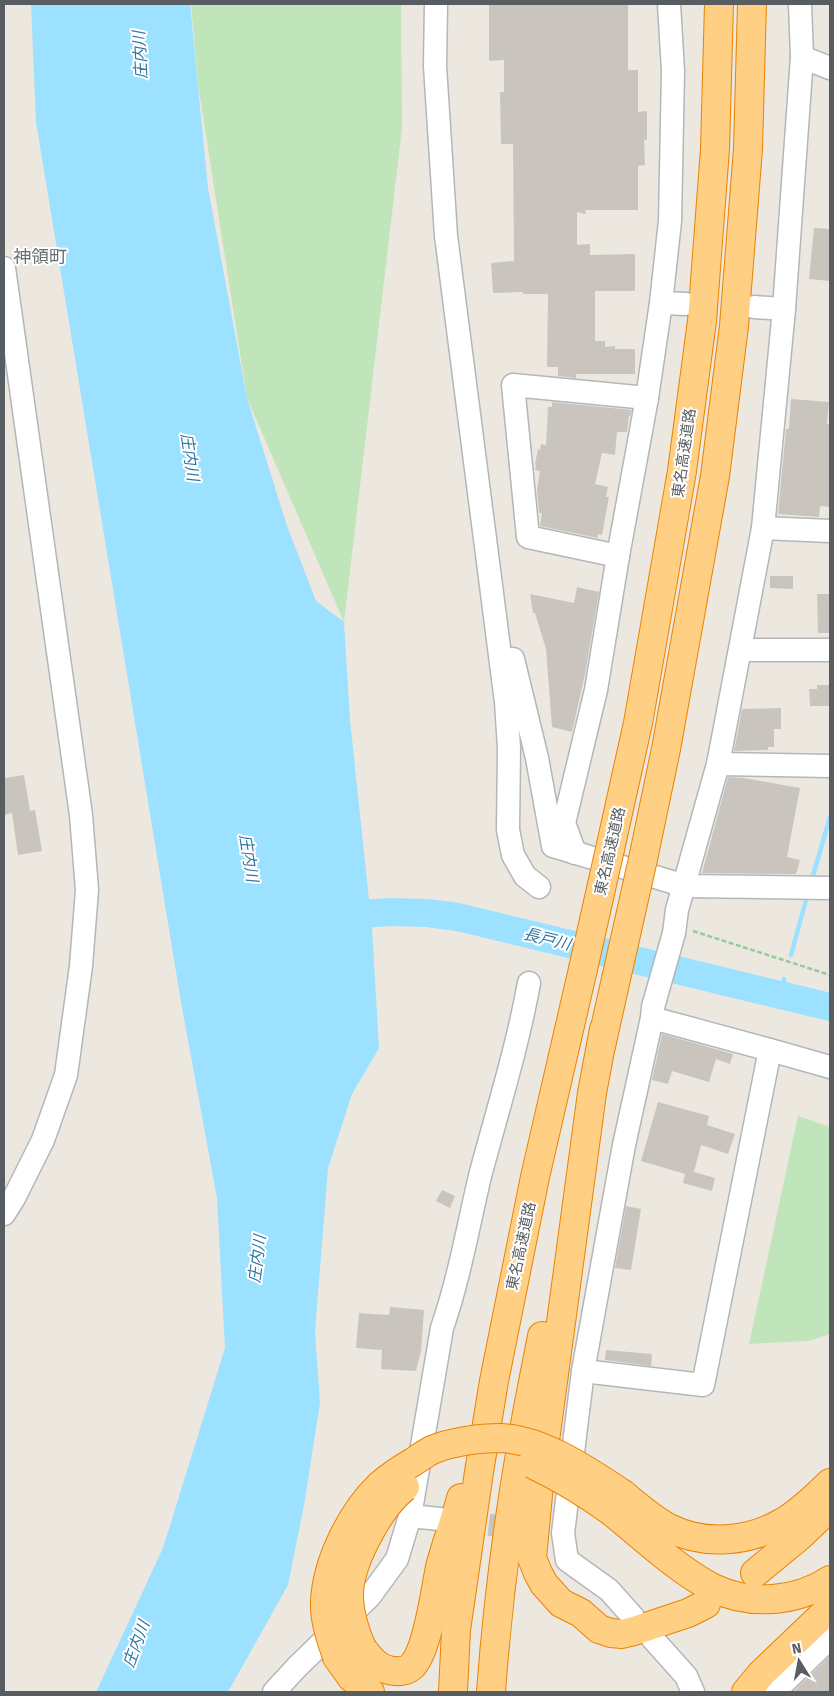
<svg xmlns="http://www.w3.org/2000/svg" width="834" height="1696" font-family="'Fira Sans','Noto Sans JP',sans-serif">
<style>
.green{fill:#c0e5ba}
.water{fill:#9ce1ff}
.lines{fill:none;stroke-linecap:round;stroke-linejoin:round}
.stream{stroke:#9ce1ff;stroke-width:4.5}
.river{stroke:#9ce1ff;stroke-width:28}
.building{fill:#c9c5be}
.minor-tunnel{stroke:#c7c5c0;stroke-width:22;stroke-dasharray:22 11;stroke-linecap:butt}
.minor-casing{stroke:#b2b7bb;stroke-width:25}
.highway-casing{stroke:#eb8200;stroke-width:30}
.path{stroke:#96cb9d;stroke-width:2.5;stroke-dasharray:5 2.5;stroke-linecap:butt}
.minor{stroke:#fff;stroke-width:22}
.highway{stroke:#ffcf83;stroke-width:28}
.highway-bridge-casing{stroke:#eb8200;stroke-width:30;stroke-linecap:butt}
.highway-bridge{stroke:#ffcf83;stroke-width:28}
.labels{text-anchor:middle;dominant-baseline:central;stroke-width:4;stroke-linejoin:round;paint-order:stroke}
.street-label{font-size:15px;fill:#585d61;stroke:#fff}
.water-label{font-size:16px;font-style:italic;fill:#3377a1;stroke:#fff}
.quarter-label{font-size:18px;fill:#696f73;stroke:#fff}
</style>
<rect width="100%" height="100%" fill="#ece8df"/>
<!-- green -->
<g class="green">
<polygon points="191,4 401,4 402,128 344,622 247,398 198,84"/>
<polygon points="798,1116 830,1127 830,1334 808,1341 749,1344"/>
</g>
<!-- water -->
<polygon class="water" points="31,4 190,4 208,188 247,398 287,526 316,601 344,622 350,720 372,928 379,1048 352,1094 328,1168 315,1332 320,1403 304,1505 288,1585 228,1692 96,1692 163,1548 225,1348 217,1198 181,1002 36,122"/>
<g class="lines">
<!-- stream -->
<g class="stream">
<polyline points="812,879 830,817"/>
<polyline points="791,955 806,900"/>
<polyline points="784,979 786,997"/>
</g>
<!-- river -->
<polyline class="river" points="333,916 390,912 427,913 458,917 830,1007"/>
</g>
<!-- building -->
<g class="building">
<polygon points="489,4 628,4 628,70 638,70 638,112 647,111 647,140 644,140 645,165 638,166 638,210 585,210 586,214 577,212 577,245 590,244 590,255 635,254 635,291 595,291 595,341 605,341 605,347 615,346 615,349 635,349 635,374 576,374 576,378 558,376 558,367 547,367 548,294 523,294 523,292 493,293 491,263 514,261 513,144 501,144 500,92 504,92 504,60 489,61"/>
<polygon points="814,228 830,229 830,281 809,279"/>
<polygon points="791,399 829,402 827,424 830,424 830,507 820,506 819,517 778,514 786,429 789,429"/>
<polygon points="552,402 632,410 630,416 629,416 627,432 617,432 615,455 602,453 595,484 608,487 606,497 609,497 602,535 598,534 598,538 540,526 542,513 539,513 537,490 540,471 535,470 536,465 535,464 538,449 540,450 541,444 546,445 548,407 552,407"/>
<polygon points="770,576 793,576 793,589 770,588"/>
<polygon points="577,587 599,592 585,674 572,732 552,727 546,649 535,613 533,613 530,594 574,603"/>
<polygon points="817,594 830,594 830,633 818,633"/>
<polygon points="817,685 829,685 829,706 810,706 809,689 817,689"/>
<polygon points="781,708 781,729 774,729 774,747 768,747 768,750 734,751 742,709"/>
<polygon points="24,775 30,811 35,810 42,851 18,855 12,813 5,815 4,778"/>
<polygon points="728,777 744,778 800,788 787,857 800,860 796,874 702,873"/>
<polygon points="662,1034 733,1054 730,1064 716,1059 709,1082 672,1071 668,1084 652,1080"/>
<polygon points="658,1102 709,1116 707,1125 735,1134 728,1154 701,1145 694,1172 715,1178 712,1191 683,1183 685,1174 641,1161"/>
<polygon points="442,1190 455,1196 450,1208 436,1201"/>
<polygon points="626,1206 641,1209 631,1270 615,1268"/>
<polygon points="390,1307 424,1310 421,1351 416,1371 381,1369 382,1350 356,1348 359,1313 389,1315"/>
<polygon points="606,1350 652,1354 651,1366 605,1360"/>
<polygon points="830,1656 830,1692 793,1692"/>
</g>
<g class="lines">
<!-- minor-tunnel -->
<polyline class="minor-tunnel" points="456,1521 526,1529"/>
<defs>
<g id="minor">
<polyline points="436,4 435,66 446,236 506,702 509,748 508,830 513,855 525,876 539,887"/>
<polyline points="802,57 830,68"/>
<polyline points="4,268 81,815 87,890 81,966 66,1075 43,1140 14,1198 4,1214"/>
<polyline points="661,303 686,304"/>
<polyline points="754,307 784,309"/>
<polyline points="763,528 830,531"/>
<polyline points="618,556 528,537 513,385 647,398"/>
<polyline points="741,650 830,650"/>
<polyline points="513,659 537,758 553,846 685,886 830,888"/>
<polyline points="718,764 830,766"/>
<polyline points="575,853 564,823 596,690 618,556 647,398 661,303 670,221 673,71 669,4"/>
<polyline points="770,1050 830,1067"/>
<polyline points="583,1371 703,1385 770,1050 652,1018"/>
<polyline points="410,1516 440,1519"/>
<polyline points="633,1617 609,1590 567,1560 563,1533 583,1371 624,1145 652,1018 653,1007 674,933 677,910 718,764 763,528 784,309 802,57 800,4"/>
<polyline points="652,1638 686,1676 693,1692"/>
<path d="M274 1692 297 1667 370 1596 397 1559 410 1516 442 1328C459 1279 468 1227 480 1176 497 1112 517 1049 529 983"/>
<polyline points="774,1692 830,1638"/>
</g>
<g id="highway">
<polyline points="610,849 638,723 682,471 702,321 715,149 719,4"/>
<polyline points="643,859 666,749 715,476 734,326 748,149 752,4"/>
<polyline points="604,1029 592,1093 539,1485 532,1558 538,1573 544,1584 561,1603 581,1613 599,1629 611,1633 622,1634 634,1631 688,1613 706,1604"/>
<polyline points="601,1046 616,979"/>
<path d="M623 1494C637 1506 652 1519 669 1528 705 1546 749 1542 783 1522 801 1512 816 1496 830 1483"/>
<path d="M612 1512C642 1536 679 1571 713 1588 751 1606 796 1602 830 1580"/>
<polyline points="755,1573 800,1536 830,1507"/>
<path d="M362 1648C371 1660 379 1670 395 1671 401 1672 408 1670 412 1666 428 1650 435 1591 440 1567 446 1544 455 1521 461 1498"/>
<polyline points="337,1657 352,1678 370,1692"/>
<polyline points="453,1692 456,1630 479,1472 494,1381 535,1177 583,969"/>
<path d="M491 1692C497 1610 507 1529 521 1448 527 1410 535 1373 542 1336"/>
<polyline points="746,1692 761,1674 830,1608"/>
</g>
</defs>
<!-- minor casing -->
<use href="#minor" class="minor-casing"/>
<!-- highway casing -->
<use href="#highway" class="highway-casing"/>
<!-- path -->
<polyline class="path" points="693,931 830,975"/>
<!-- minor -->
<use href="#minor" class="minor"/>
<!-- highway -->
<use href="#highway" class="highway"/>
<defs>
<g id="highway-bridge">
<polyline points="583,969 610,849"/>
<polyline points="616,979 643,859"/>
<path d="M532 1464C561 1478 586 1493 612 1512"/>
<path d="M362 1648C355 1632 350 1617 349 1599 347 1566 379 1507 405 1487"/>
<path d="M337 1657C331 1639 324 1620 325 1601 327 1562 351 1513 379 1486 389 1477 401 1469 413 1462 419 1458 426 1453 432 1450 450 1442 480 1438 500 1438 542 1439 588 1471 623 1494"/>
</g>
</defs>
<!-- highway-bridge casing -->
<use href="#highway-bridge" class="highway-bridge-casing"/>
<!-- highway-bridge -->
<use href="#highway-bridge" class="highway-bridge"/>
</g>
<g class="labels">
<!-- street labels -->
<g class="street-label">
<text transform="translate(684 453) rotate(-82)">東名高速道路</text>
<text transform="translate(610 851) rotate(-77)">東名高速道路</text>
<text transform="translate(521 1246) rotate(-78)">東名高速道路</text>
</g>
<!-- water labels -->
<g class="water-label">
<text transform="translate(140 55) rotate(-93)">庄内川</text>
<text transform="translate(190 457) rotate(82)">庄内川</text>
<text transform="translate(249 858) rotate(81)">庄内川</text>
<text transform="translate(547 939) rotate(14)">長戸川</text>
<text transform="translate(257 1259) rotate(-83)">庄内川</text>
<text transform="translate(136 1644) rotate(-70)">庄内川</text>
</g>
<!-- quarter labels -->
<g class="quarter-label">
<text x="40" y="257">神領町</text>
</g>
</g>
<!-- border -->
<rect width="834" height="1696" fill="none" stroke="#585d61" stroke-width="10"/>
<!-- north arrow -->
<g transform="translate(799 1661) rotate(349)" stroke="#ffffff" stroke-width="4" paint-order="stroke">
<path d="M0-4L9 19L0 12L-9 19Z" fill="#585d61"/>
<text y="-8" font-size="14" font-weight="bold" text-anchor="middle" fill="#585d61">N</text>
</g>
</svg>
